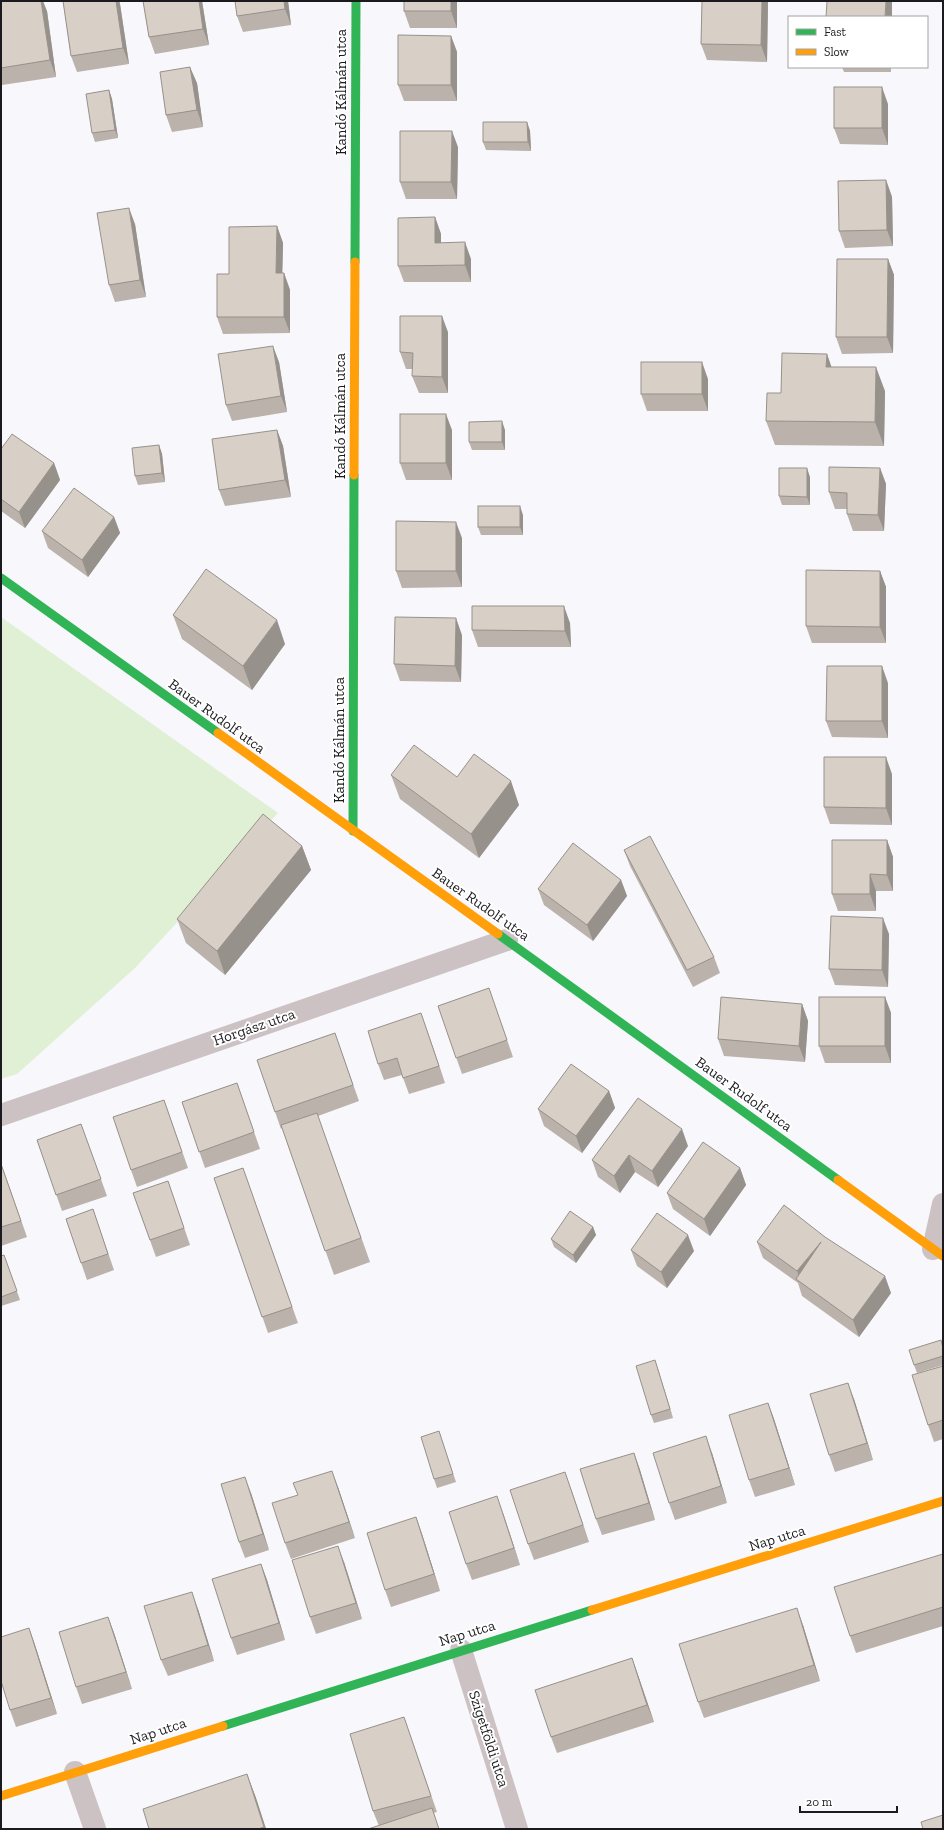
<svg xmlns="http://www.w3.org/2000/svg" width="944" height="1830" font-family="'Zilla Slab',serif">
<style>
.green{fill:#e0f0d4}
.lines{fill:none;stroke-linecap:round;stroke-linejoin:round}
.street{stroke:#ccc2c4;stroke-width:22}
.fast{stroke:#30b455;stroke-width:9}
.slow{stroke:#ff9f0a;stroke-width:9}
.wall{fill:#bab2ab}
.shaded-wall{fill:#97918b}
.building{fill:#d8cfc7;stroke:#97918b}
.labels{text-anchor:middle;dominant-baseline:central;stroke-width:4;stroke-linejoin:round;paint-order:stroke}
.street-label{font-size:15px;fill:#1b1b1f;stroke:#fff}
</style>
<rect width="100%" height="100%" fill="#f7f7fc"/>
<!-- green -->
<polygon class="green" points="1,617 278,813 135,968 17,1074 1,1079"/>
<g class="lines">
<!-- street -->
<g class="street">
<polyline points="1,1115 507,940"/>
<polyline points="933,1249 943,1204"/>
<polyline points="461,1650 517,1829"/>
<polyline points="75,1772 95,1829"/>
</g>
<!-- fast -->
<g class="fast">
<polyline points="355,262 356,1"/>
<polyline points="1,578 218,733"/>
<polyline points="353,831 354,475"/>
<polyline points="498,934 838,1180"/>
<polyline points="223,1726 592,1610"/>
</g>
<!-- slow -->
<g class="slow">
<polyline points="354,475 355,262"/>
<polyline points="218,733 498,934"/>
<polyline points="838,1180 943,1256"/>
<polyline points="592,1610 943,1501"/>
<polyline points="1,1796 223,1726"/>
</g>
</g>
<!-- wall -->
<g class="wall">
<polygon points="1,1 47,11 56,77 2,85 1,82"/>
<polygon points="63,1 119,1 120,4 129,64 77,72 71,56"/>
<polygon points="143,1 202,1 209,45 155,54 149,37"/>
<polygon points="288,1 291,25 243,32 237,16"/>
<polygon points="404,1 457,1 457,28 410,28 404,11"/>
<polygon points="702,1 768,1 767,62 707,60 701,44"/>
<polygon points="451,36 457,52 457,101 404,101 398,85"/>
<polygon points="842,67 891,67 891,72 844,72"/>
<polygon points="197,83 203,127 172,132 166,115"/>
<polygon points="109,90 112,99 118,138 95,142 92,133"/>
<polygon points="888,104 888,145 840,144 834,128"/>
<polygon points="527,122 530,131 531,151 486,150 483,142"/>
<polygon points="458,147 457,199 406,199 400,182"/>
<polygon points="886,180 892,197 893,246 845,248 839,231"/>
<polygon points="435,217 441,234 441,243 471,259 471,282 404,282 398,266"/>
<polygon points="135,224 146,297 115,302 109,285"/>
<polygon points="277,226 283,243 282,273 284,273 290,290 290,333 223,334 217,317 229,274"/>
<polygon points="888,259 894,275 893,353 842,354 836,337"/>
<polygon points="448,332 448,393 419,393 412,376 413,369 406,369 400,352"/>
<polygon points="827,354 831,367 885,391 884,446 775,445 766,421 781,393"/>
<polygon points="279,362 287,412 232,421 226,405"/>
<polygon points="708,379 708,411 647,411 641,394"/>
<polygon points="277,430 283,446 291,497 225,506 219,490"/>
<polygon points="452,430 452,480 406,480 400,463"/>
<polygon points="505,430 505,450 472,450 469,442"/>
<polygon points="159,445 162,454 165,482 138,485 135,476"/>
<polygon points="1,449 54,463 60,480 25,528 1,511"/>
<polygon points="880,468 886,484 884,531 853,531 847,514 847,509 835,509 829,492"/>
<polygon points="810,477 810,505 782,505 779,496"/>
<polygon points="523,515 523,535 481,535 478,527"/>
<polygon points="114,517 120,533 88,577 48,548 42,531"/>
<polygon points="462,538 462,587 402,588 396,571"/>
<polygon points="880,571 886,587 886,643 812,643 806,626"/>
<polygon points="173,615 285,644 252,690 182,639"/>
<polygon points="570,623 571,647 478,647 472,630"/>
<polygon points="462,635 461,682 400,681 394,664"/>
<polygon points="888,683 888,738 832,737 826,721"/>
<polygon points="892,774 892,825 830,824 824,807"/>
<polygon points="391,775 457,777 519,805 479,858 400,799"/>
<polygon points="887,840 893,857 893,891 876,891 876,911 838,911 832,894"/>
<polygon points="302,846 311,870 225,975 186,943 177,919"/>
<polygon points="624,850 714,957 720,973 693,987 630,866"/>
<polygon points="621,880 627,896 593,941 544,905 538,889"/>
<polygon points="889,934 888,987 835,985 829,969"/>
<polygon points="489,988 513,1057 462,1074 438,1006"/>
<polygon points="885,997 891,1013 891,1063 825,1063 819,1046"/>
<polygon points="802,1004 808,1021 805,1062 724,1056 718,1039"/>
<polygon points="427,1030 445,1083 409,1094 402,1075 384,1080 378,1064"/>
<polygon points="335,1033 359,1101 318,1116 370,1262 334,1275 282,1128 281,1129 257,1060"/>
<polygon points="237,1083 260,1149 205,1168 182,1102"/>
<polygon points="609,1091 615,1108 582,1153 544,1126 538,1109"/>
<polygon points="164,1100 188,1168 137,1187 131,1170"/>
<polygon points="81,1124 107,1196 62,1211 37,1140"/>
<polygon points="688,1146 658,1187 635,1172 620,1193 598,1177 592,1160"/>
<polygon points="1,1163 27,1237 1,1246"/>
<polygon points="243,1168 298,1323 268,1333 214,1178"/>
<polygon points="740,1168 746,1185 710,1236 673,1209 667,1193"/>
<polygon points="168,1181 190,1245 156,1257 133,1193"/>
<polygon points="93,1209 114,1270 87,1280 66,1219"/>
<polygon points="593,1227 596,1235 576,1263 554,1247 551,1239"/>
<polygon points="757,1242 891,1293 859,1337 802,1296 798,1283 763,1258"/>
<polygon points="631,1250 694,1251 667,1288 637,1266"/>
<polygon points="4,1255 20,1300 1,1306 1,1256"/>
<polygon points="943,1346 943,1365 917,1373 914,1365"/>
<polygon points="655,1360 673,1418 654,1423 651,1415"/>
<polygon points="943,1366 943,1439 934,1442 928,1425"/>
<polygon points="854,1399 873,1460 835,1472 829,1455"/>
<polygon points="768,1403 774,1419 795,1485 755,1497 749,1480"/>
<polygon points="439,1431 456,1482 437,1488 434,1479"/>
<polygon points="634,1453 640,1470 655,1520 602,1535 596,1519"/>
<polygon points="712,1453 727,1503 675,1520 669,1503"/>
<polygon points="338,1487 355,1538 291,1559 285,1543 298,1495"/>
<polygon points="571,1489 589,1542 534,1560 528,1544"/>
<polygon points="251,1493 269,1550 245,1558 239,1542"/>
<polygon points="503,1513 520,1565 472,1580 466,1564"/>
<polygon points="416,1517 422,1534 440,1591 391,1607 385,1590"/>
<polygon points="943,1554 943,1626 856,1653 850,1636"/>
<polygon points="344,1562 362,1619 316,1634 310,1617"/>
<polygon points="261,1564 267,1580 285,1640 237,1655 231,1638"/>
<polygon points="198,1609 214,1661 168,1676 161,1660"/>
<polygon points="108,1617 114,1633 132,1689 82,1704 76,1687"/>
<polygon points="803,1625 820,1681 704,1718 698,1702"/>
<polygon points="29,1628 35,1645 57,1714 16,1727 10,1710"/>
<polygon points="632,1658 638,1675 654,1722 557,1753 551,1737"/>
<polygon points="404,1717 437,1812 379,1826 373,1811"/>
<polygon points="247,1774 256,1798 266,1829 149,1829"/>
</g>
<!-- shaded-wall -->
<g class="shaded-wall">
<polygon points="41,1 43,1 47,11 56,77 50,60"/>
<polygon points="116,1 119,1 120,4 129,64 123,48"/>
<polygon points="199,1 202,1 209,45 203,29"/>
<polygon points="284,1 288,1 291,25 285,9"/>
<polygon points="451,1 457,1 457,28 451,11"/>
<polygon points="762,1 768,1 767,62 761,45"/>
<polygon points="886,1 892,1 892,17 885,17"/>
<polygon points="451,36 457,52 457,101 451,85"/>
<polygon points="190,67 197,83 203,127 197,110"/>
<polygon points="882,87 888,104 888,145 882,128"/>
<polygon points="109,90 112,99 118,138 115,130"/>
<polygon points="527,122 530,131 531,151 528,142"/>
<polygon points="452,131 458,147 457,199 451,182"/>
<polygon points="886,180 892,197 893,246 887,230"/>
<polygon points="129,208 135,224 146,297 140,280"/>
<polygon points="435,217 441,234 441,259 435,243"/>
<polygon points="277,226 283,243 282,290 276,273"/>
<polygon points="465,242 471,259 471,282 465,265"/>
<polygon points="888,259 894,275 893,353 887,337"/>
<polygon points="284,273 290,290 290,333 284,317"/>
<polygon points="442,316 448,332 448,393 442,377"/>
<polygon points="273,346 279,362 287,412 281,396"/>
<polygon points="827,354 835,377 826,367"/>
<polygon points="702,362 708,379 708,411 702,394"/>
<polygon points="876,367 885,391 884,446 875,422"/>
<polygon points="446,414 452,430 452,480 446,463"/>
<polygon points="502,421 505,430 505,450 502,442"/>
<polygon points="277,430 283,446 291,497 285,480"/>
<polygon points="159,445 162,454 165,482 162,473"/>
<polygon points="54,463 60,480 25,528 19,512"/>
<polygon points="807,468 810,477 810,505 807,497"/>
<polygon points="880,468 886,484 884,531 878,515"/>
<polygon points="520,506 523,515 523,535 520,527"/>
<polygon points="114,517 120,533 88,577 82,560"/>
<polygon points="456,522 462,538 462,587 456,571"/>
<polygon points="880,571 886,587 886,643 880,627"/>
<polygon points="564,606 570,623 571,647 565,631"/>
<polygon points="456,618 462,635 461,682 455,666"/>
<polygon points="277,620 285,644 252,690 243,666"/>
<polygon points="882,666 888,683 888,738 882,721"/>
<polygon points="886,757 892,774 892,825 886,808"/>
<polygon points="511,781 519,805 479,858 471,834"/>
<polygon points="887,840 893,857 893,891 887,875"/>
<polygon points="302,846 311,870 225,975 217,951"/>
<polygon points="870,874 876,891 876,911 870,894"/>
<polygon points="621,880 627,896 593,941 587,925"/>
<polygon points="883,918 889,934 888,987 882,970"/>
<polygon points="885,997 891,1013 891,1063 885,1046"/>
<polygon points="802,1004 808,1021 805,1062 799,1046"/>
<polygon points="421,1013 427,1030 445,1083 439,1066"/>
<polygon points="609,1091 615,1108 582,1153 576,1136"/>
<polygon points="682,1129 688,1146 658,1187 652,1171"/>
<polygon points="629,1155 635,1172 620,1193 614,1176"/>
<polygon points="740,1168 746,1185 710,1236 704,1219"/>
<polygon points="593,1227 596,1235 576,1263 573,1255"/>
<polygon points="688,1235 694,1251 667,1288 661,1272"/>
<polygon points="821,1242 802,1283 797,1271"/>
<polygon points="885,1276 891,1293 859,1337 853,1320"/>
<polygon points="655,1360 658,1369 673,1418 670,1409"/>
<polygon points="848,1383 854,1399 873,1460 867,1443"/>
<polygon points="768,1403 774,1419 795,1485 789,1468"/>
<polygon points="706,1436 712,1453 727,1503 721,1486"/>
<polygon points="634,1453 640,1470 655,1520 649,1503"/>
<polygon points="332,1471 338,1487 355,1538 349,1522"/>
<polygon points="565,1472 571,1489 589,1542 583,1525"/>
<polygon points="245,1477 251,1493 269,1550 263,1534"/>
<polygon points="497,1496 503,1513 520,1565 514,1548"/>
<polygon points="416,1517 422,1534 440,1591 434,1574"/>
<polygon points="338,1546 344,1562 362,1619 356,1603"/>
<polygon points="261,1564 267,1580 285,1640 279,1623"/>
<polygon points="192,1592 198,1609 214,1661 208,1645"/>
<polygon points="797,1608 803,1625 820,1681 814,1665"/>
<polygon points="108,1617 114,1633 132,1689 126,1672"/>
<polygon points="29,1628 35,1645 57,1714 51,1698"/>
<polygon points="632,1658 638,1675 654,1722 647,1705"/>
<polygon points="247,1774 256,1798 266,1829 265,1829 264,1827"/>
</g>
<!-- building -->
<g class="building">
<polygon points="1,1 41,1 50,60 1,68"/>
<polygon points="63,1 116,1 123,48 71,56"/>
<polygon points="143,1 199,1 203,29 149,37"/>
<polygon points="235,1 284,1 285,9 237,16"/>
<rect x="404" y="1" width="47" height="10"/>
<polygon points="702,1 762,1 761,45 701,44"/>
<polygon points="827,1 886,1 885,17 826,17"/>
<polygon points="398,35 451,36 451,85 398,85"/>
<polygon points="190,67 197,110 166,115 160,72"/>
<rect x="834" y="87" width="48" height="41"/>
<polygon points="109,90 115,130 92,133 86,94"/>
<polygon points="483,122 527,122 528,142 483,142"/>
<polygon points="400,131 452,131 451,182 400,182"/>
<polygon points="886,180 887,230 839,231 838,181"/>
<polygon points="129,208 140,280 109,285 97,213"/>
<polygon points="435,217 435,243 465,242 465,265 398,266 398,218"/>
<polygon points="277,226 276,273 284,273 284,317 217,317 217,274 229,274 229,227"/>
<polygon points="837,259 888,259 887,337 836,337"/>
<polygon points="400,316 442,316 442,377 412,376 413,353 400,352"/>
<polygon points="273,346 281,396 226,405 218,354"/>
<polygon points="782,353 827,354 826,367 876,367 875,422 766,421 767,393 781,393"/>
<rect x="641" y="362" width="61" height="32"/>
<rect x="400" y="414" width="46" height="49"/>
<polygon points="502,421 502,442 469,442 469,422"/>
<polygon points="277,430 285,480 219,490 212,439"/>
<polygon points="12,434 54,463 19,512 1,499 1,449"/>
<polygon points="159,445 162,473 135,476 132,448"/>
<polygon points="829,467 880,468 878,515 847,514 847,493 829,492"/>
<polygon points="779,468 807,468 807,497 779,496"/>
<polygon points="74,488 114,517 82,560 42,531"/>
<rect x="478" y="506" width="42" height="21"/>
<polygon points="396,521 456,522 456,571 396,571"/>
<polygon points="206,569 277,620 243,666 173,615"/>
<polygon points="806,570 880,571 880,627 806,626"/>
<polygon points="472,606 564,606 565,631 472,630"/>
<polygon points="395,617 456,618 455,666 394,664"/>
<polygon points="827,666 882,666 882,721 826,721"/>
<polygon points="414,745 457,777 474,754 511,781 471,834 391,775"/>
<polygon points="824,757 886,757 886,808 824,807"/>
<polygon points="263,814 302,846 217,951 177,919"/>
<polygon points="650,836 714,957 687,970 624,850"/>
<polygon points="832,840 887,840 887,875 870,874 870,894 832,894"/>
<polygon points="573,843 621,880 587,925 538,889"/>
<polygon points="831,916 883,918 882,970 829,969"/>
<polygon points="489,988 507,1040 456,1058 438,1006"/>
<polygon points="721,997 802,1004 799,1046 718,1039"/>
<rect x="819" y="997" width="66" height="49"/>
<polygon points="421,1013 439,1066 403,1078 397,1058 378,1064 368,1031"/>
<polygon points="335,1033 353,1085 275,1112 257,1060"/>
<polygon points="571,1064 609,1091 576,1136 538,1109"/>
<polygon points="237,1083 254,1132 199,1152 182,1102"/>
<polygon points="638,1098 682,1129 652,1171 629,1155 614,1176 592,1160"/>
<polygon points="164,1100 182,1152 131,1170 113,1117"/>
<polygon points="317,1113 361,1238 325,1251 281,1125"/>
<polygon points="81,1124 101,1179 56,1195 37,1140"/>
<polygon points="703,1142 740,1168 704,1219 667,1193"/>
<polygon points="1,1164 21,1221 1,1227"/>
<polygon points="243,1168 292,1307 262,1317 214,1178"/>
<polygon points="168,1181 184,1228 150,1240 133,1193"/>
<polygon points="784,1205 825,1237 885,1276 853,1320 796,1279 821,1242 797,1271 757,1242"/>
<polygon points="93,1209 108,1254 81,1263 66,1219"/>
<polygon points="570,1211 593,1227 573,1255 551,1239"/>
<polygon points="657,1213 688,1235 661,1272 631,1250"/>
<polygon points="4,1255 17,1291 1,1297 1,1256"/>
<polygon points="941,1340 943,1348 943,1356 914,1365 909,1350"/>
<polygon points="655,1360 670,1409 651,1415 636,1366"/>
<polygon points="943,1366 943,1420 928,1425 912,1375"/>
<polygon points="848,1383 867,1443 829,1455 810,1394"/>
<polygon points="768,1403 789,1468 749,1480 729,1415"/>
<polygon points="439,1431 453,1474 434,1479 421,1437"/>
<polygon points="706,1436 721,1486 669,1503 653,1453"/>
<polygon points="634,1453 649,1503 596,1519 580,1469"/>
<polygon points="332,1471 349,1522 285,1543 272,1503 298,1495 293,1483"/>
<polygon points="565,1472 583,1525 528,1544 510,1490"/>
<polygon points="245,1477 263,1534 239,1542 221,1484"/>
<polygon points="497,1496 514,1548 466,1564 449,1512"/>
<polygon points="416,1517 434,1574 385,1590 367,1533"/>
<polygon points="338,1546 356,1603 310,1617 292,1560"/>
<polygon points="943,1554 943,1607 850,1636 834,1587"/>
<polygon points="261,1564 279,1623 231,1638 212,1579"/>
<polygon points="192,1592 208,1645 161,1660 144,1606"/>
<polygon points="797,1608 814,1665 698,1702 679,1644"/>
<polygon points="108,1617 126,1672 76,1687 59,1632"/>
<polygon points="29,1628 51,1698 10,1710 1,1681 1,1637"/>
<polygon points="632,1658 647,1705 551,1737 535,1690"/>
<polygon points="404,1717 431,1796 373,1811 350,1734"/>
<polygon points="247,1774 264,1827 258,1829 149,1829 143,1809"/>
<polygon points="432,1808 439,1829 368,1829"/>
<polygon points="943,1815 943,1829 923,1829 921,1822"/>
</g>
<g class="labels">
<!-- street labels -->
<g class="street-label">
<text transform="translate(341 92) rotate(-90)">Kandó Kálmán utca</text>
<text transform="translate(340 416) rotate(-90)">Kandó Kálmán utca</text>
<text transform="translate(217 716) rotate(36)">Bauer Rudolf utca</text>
<text transform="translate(339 740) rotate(-90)">Kandó Kálmán utca</text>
<text transform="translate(481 904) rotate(35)">Bauer Rudolf utca</text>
<text transform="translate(254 1027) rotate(-19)">Horgász utca</text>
<text transform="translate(744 1094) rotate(36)">Bauer Rudolf utca</text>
<text transform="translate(777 1538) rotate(-17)">Nap utca</text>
<text transform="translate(467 1633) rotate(-17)">Nap utca</text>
<text transform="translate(158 1731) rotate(-18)">Nap utca</text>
<text transform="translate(489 1739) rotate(72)">Szigetföldi utca</text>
</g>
</g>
<!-- border -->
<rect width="944" height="1830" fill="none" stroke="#1b1b1f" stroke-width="4"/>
<!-- legend -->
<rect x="788" y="16" width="140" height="52" fill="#ffffff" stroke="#a4a4a5"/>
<rect x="796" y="29" width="20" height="6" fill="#30b455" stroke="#a4a4a5"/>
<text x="824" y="36" font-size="12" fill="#1b1b1f">Fast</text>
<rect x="796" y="49" width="20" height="6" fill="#ff9f0a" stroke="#a4a4a5"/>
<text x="824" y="56" font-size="12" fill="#1b1b1f">Slow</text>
<!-- scale -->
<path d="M800 1806v6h97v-6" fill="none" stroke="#1b1b1f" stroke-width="2"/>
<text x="806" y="1806" font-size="12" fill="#1b1b1f" stroke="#ffffff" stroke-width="3" paint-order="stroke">20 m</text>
</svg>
